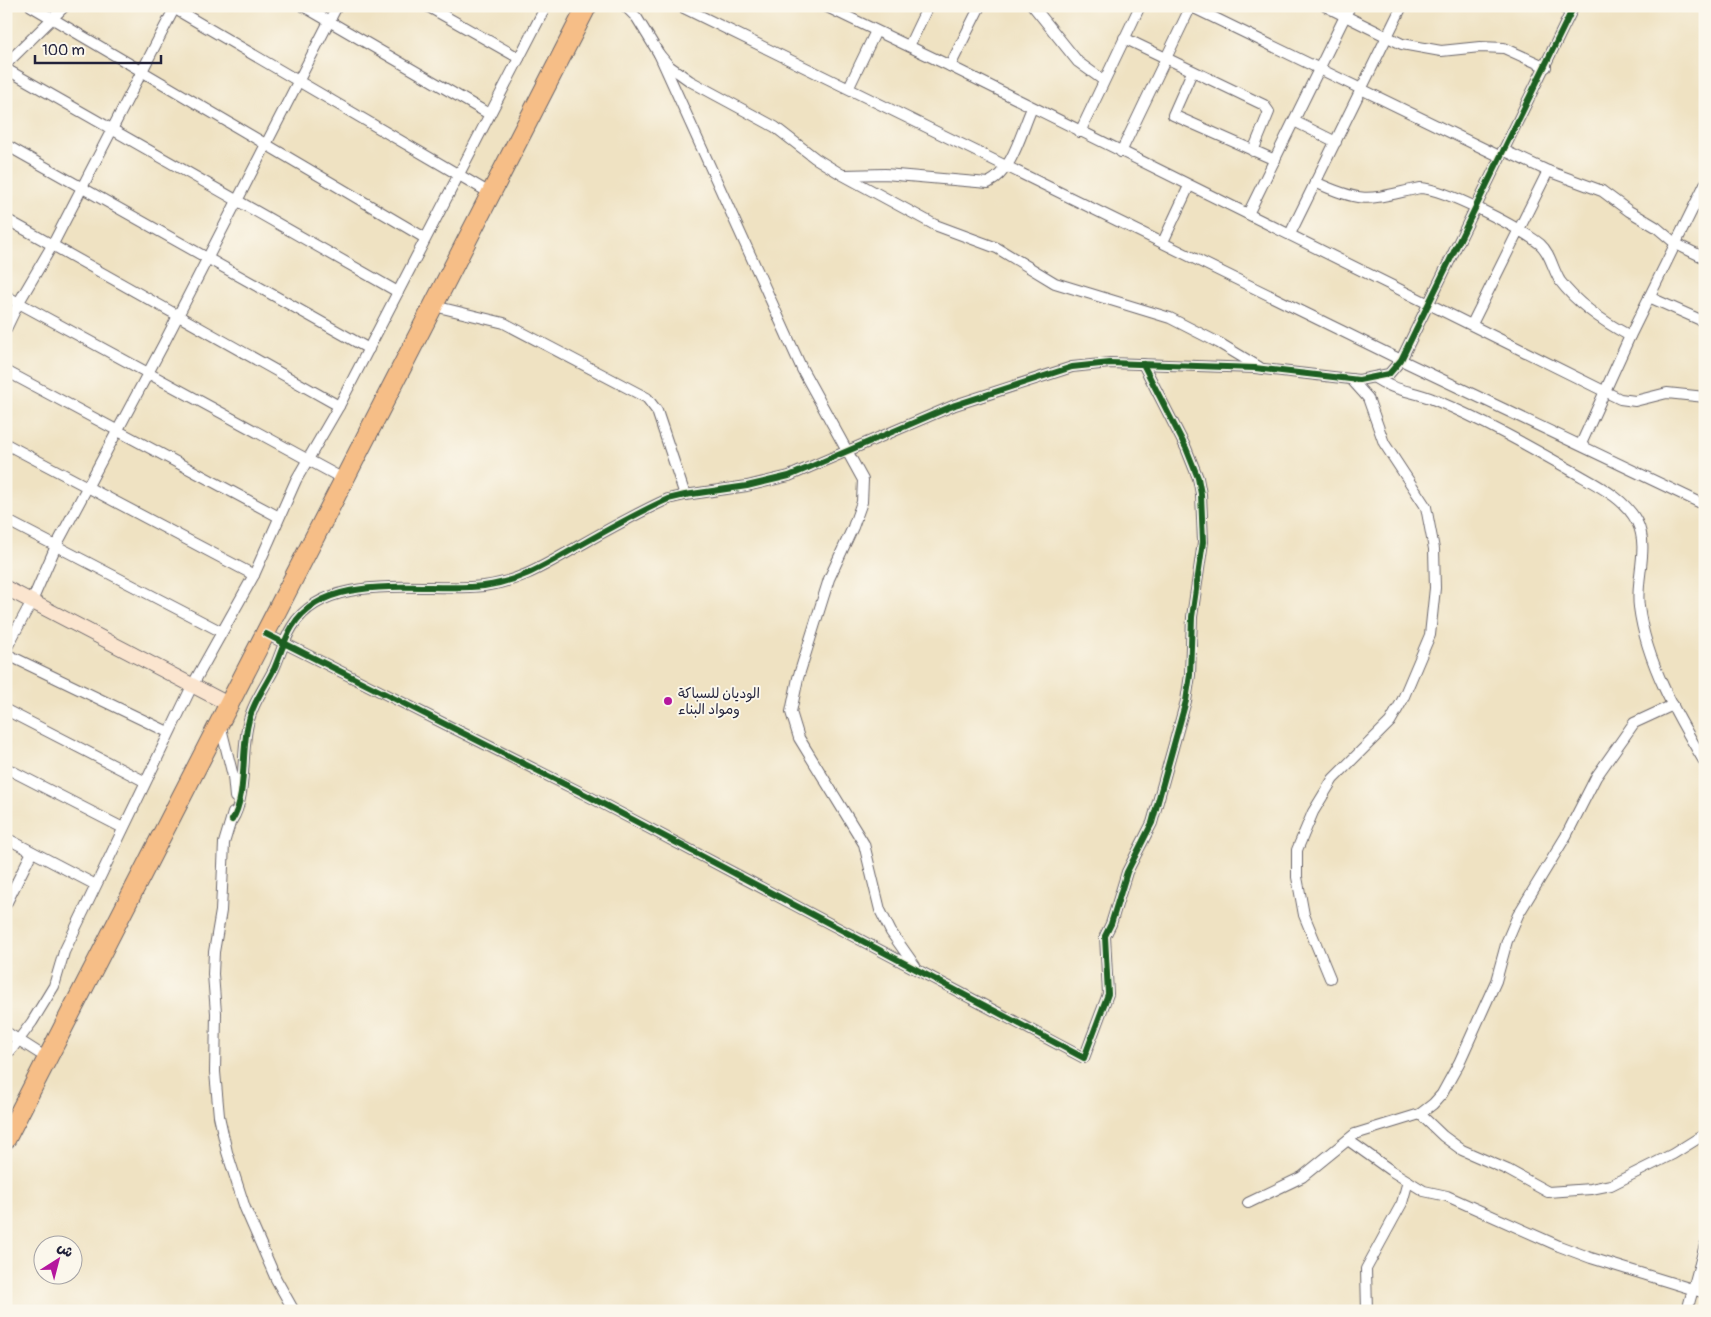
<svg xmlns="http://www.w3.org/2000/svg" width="1711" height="1317" font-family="Pangolin,'Playpen Sans Arabic',sans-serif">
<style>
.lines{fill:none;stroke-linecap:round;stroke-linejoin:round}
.street-casing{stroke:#6a656a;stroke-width:12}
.secondary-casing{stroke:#6a656a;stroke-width:16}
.highway-casing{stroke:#6a656a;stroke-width:21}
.street{stroke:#fff;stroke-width:10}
.secondary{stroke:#fbe5cf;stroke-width:14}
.highway{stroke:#f6be87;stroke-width:19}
.cycleway-casing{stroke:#fbf7ec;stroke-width:9}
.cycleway{stroke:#1b5e20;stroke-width:6}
.poi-dot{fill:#b5179e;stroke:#fbf7ec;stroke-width:2}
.labels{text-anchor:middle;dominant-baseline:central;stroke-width:4;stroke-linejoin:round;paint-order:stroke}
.poi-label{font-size:14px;fill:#22223b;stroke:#fbf7ec;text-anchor:start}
</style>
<rect width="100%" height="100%" fill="#fbf7ec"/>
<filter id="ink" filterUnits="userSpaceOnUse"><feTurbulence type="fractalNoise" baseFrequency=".02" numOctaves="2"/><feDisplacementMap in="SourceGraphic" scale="10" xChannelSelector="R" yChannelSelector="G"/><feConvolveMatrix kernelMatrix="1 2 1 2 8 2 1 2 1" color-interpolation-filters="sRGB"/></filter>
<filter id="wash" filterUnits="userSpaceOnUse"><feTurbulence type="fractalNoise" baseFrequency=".0096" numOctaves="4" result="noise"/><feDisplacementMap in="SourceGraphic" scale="20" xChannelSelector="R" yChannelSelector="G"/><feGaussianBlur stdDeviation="1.12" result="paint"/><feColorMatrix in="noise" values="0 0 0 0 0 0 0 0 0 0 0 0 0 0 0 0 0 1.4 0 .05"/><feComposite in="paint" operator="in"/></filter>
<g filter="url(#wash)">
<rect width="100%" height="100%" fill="#efe2c2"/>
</g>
<g filter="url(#ink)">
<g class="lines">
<defs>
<g id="street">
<polyline points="31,6 425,238"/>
<polyline points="170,6 483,189"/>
<polyline points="303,6 489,114"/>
<polyline points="427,6 519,58"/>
<polyline points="625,6 637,18 659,54 669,66 690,81 775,127 815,158 841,174 935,225 997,248 1055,283 1170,318 1219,343 1259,367"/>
<polyline points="680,6 1401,360 1705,505"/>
<polyline points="825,6 950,66 1620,399 1635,401 1667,393 1705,397"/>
<polyline points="1033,6 1078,62 1103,80"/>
<polyline points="1190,6 1499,156"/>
<polyline points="1325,6 1402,44 1441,51 1480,47 1504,48 1546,67"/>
<polyline points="1559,6 1571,12"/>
<polyline points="1124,38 1264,105 1269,112 1253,151"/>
<polyline points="909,46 928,6"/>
<polyline points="659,54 802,369 863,480 862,502 853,527 829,579 798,678 791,712 799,738 864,844 880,910 891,932 915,966"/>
<polyline points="6,64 65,6"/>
<polyline points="950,66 980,6"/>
<polyline points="6,69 398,292"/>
<polyline points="1192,72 1173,115 1275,160"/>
<polyline points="849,87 876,31"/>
<polyline points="1294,121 1336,142"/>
<polyline points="1080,132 1140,6"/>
<polyline points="6,145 369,349"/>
<polyline points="1503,150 1548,171 1602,191 1629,211 1656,227 1676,244 1705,258"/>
<polyline points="1121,152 1191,6"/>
<path d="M844 175 885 174 988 183C1013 171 1021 132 1032 108"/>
<path d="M1315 182C1365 205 1369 199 1420 188 1446 189 1518 227 1540 244 1551 254 1552 268 1560 281 1578 305 1604 322 1630 336"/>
<polyline points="1248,214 1350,6"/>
<polyline points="6,219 339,406"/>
<polyline points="1290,234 1402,6"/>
<polyline points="1163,242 1189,186"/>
<polyline points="6,296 336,475"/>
<polyline points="1649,297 1705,322"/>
<polyline points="434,306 504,323 647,398 657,411 685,495"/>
<polyline points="1472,324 1548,171"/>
<polyline points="6,329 19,302 53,244 174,9"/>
<polyline points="6,371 279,517"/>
<path d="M1375 378C1394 391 1414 391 1435 400 1482 420 1525 444 1569 469 1592 483 1624 496 1637 522 1650 548 1635 579 1639 607 1646 662 1677 716 1705 763"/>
<polyline points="6,444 254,575"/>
<polyline points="1581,444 1630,336 1705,184"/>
<polyline points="6,520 222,632"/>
<polyline points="266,634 588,796 1084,1058 1108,994 1105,936 1111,924 1127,872 1152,823 1186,701 1190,675 1192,617 1203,542 1201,494 1198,478 1186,448 1143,364"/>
<polyline points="6,649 32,601 56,546 163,345 337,6"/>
<polyline points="6,654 168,732"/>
<polyline points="6,710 144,781"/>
<polyline points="220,724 233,776 235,797"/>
<polyline points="6,768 123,828"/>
<polyline points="233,813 224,843 221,911 214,952 213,974 216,1013 215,1072 219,1116 227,1152 245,1208 276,1279 294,1311"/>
<path d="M232 820C247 798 241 752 248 724 252 704 265 687 274 669 280 656 284 640 292 627 326 569 427 593 484 586 521 581 545 565 577 547 607 530 637 513 668 499L685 495 747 486 789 476 955 405 1072 367 1110 363 1255 368 1359 380 1389 374 1401 360 1574 6"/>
<polyline points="6,838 94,884"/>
<polyline points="6,904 32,852"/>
<polyline points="1330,978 1304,915 1297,877 1297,850 1313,812 1333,779 1390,722 1402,701 1430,635 1435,588 1434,549 1426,507 1384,443 1368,398 1351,379"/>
<polyline points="6,1032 39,1053"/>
<polyline points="6,1053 11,1050 32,1022 54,986 64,952 192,686 254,575 296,480 339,406 546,6"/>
<polyline points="1420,1114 1443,1136 1462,1150 1508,1170 1548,1192 1591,1189 1611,1185 1673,1154 1705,1134"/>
<polyline points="1348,1140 1390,1170 1424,1191 1447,1196 1559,1246 1591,1258 1705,1293"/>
<polyline points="1248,1203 1302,1177 1355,1134 1420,1114 1433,1104 1442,1094 1459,1063 1496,981 1507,941 1518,915 1566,836 1596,777 1634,723 1673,705"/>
<polyline points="1367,1311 1366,1269 1402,1203 1408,1181"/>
<polyline points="1687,1311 1705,1245"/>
</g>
<polyline id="secondary" points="6,588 230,705"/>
<polyline id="highway" points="6,1139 587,6"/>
</defs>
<!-- street casing -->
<use href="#street" class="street-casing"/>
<!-- secondary casing -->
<use href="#secondary" class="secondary-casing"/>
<!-- highway casing -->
<use href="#highway" class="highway-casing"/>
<!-- street -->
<use href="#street" class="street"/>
<!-- secondary -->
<use href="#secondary" class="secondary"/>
<!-- highway -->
<use href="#highway" class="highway"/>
<defs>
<g id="cycleway">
<polyline points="266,634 588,796 1084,1058 1108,994 1105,936 1111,924 1127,872 1152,823 1186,701 1190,675 1192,617 1203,542 1201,494 1198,478 1186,448 1143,364"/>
<path d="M232 820C247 798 241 752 248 724 252 704 265 687 274 669 280 656 284 640 292 627 326 569 427 593 484 586 521 581 545 565 577 547 607 530 637 513 668 499L685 495 747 486 789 476 955 405 1072 367 1110 363 1255 368 1359 380 1389 374 1401 360 1574 6"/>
</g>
</defs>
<!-- cycleway casing -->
<use href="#cycleway" class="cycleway-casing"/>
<!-- cycleway -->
<use href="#cycleway" class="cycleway"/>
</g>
</g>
<!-- markers -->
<circle class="poi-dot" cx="668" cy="701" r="5"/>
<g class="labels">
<!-- poi labels -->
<g class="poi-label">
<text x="678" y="693">الوديان للسباكة<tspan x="678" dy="16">ومواد البناء</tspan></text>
</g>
</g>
<!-- margin -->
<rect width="1711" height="1317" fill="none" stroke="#fbf7ec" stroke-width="25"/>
<!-- north arrow -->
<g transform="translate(58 1260) rotate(36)"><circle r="24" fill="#fbf7ec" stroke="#a4a2a5"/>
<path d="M0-4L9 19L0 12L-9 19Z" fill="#b5179e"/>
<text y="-8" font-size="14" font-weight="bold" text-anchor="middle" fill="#22223b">ش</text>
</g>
<!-- scale -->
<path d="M35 55v8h126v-8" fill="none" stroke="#22223b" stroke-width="2.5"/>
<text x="42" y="55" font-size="15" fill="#22223b" stroke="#fbf7ec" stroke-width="4" paint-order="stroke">100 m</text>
</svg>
